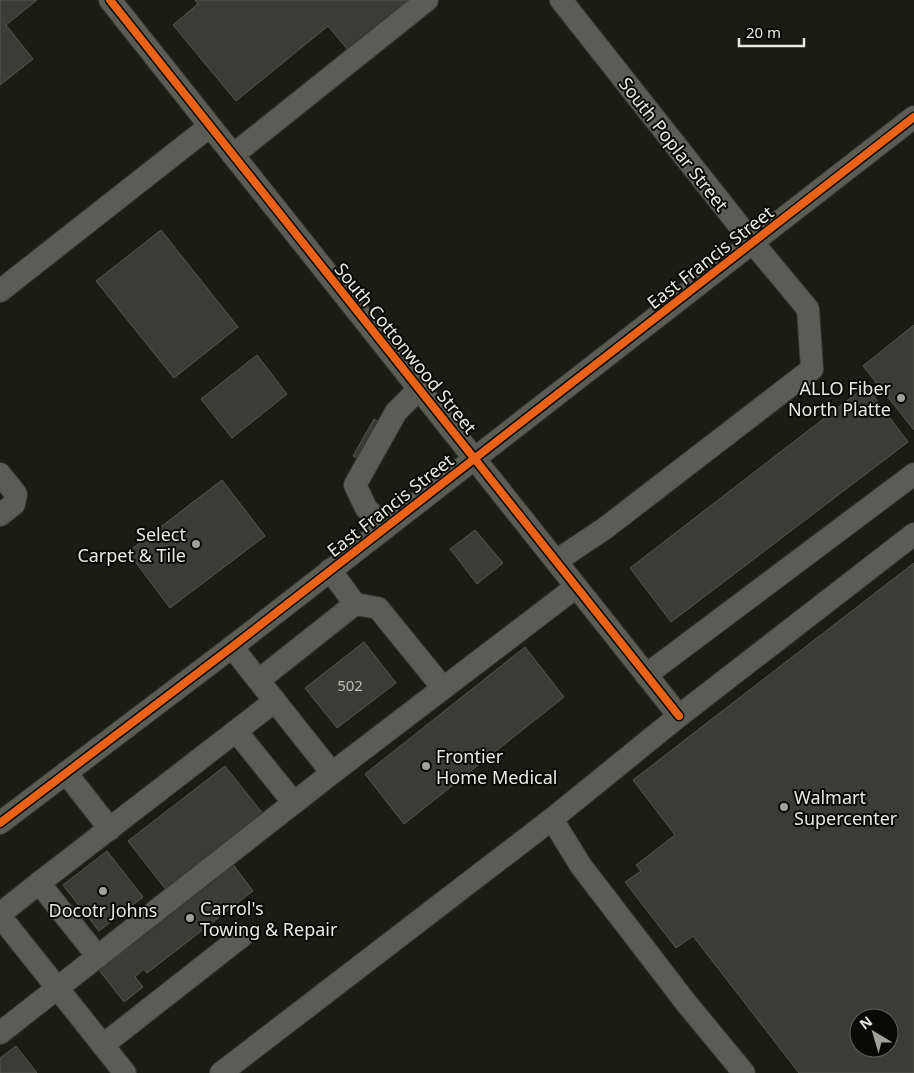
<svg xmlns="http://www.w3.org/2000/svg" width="914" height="1073" font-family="'Noto Sans',sans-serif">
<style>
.building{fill:#3b3c33;stroke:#55574d;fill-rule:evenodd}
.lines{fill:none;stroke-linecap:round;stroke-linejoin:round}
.minor-casing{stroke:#363830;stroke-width:24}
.minor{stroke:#5b5d54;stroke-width:22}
.cycleway-casing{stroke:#090a04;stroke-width:11}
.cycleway{stroke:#ea6118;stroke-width:8}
.poi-dot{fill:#a0a297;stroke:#090a04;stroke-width:2}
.labels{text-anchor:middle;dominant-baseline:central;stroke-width:4;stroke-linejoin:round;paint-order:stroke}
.number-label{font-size:15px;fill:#bcbeb3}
.street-label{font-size:18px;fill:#e7eade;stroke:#090a04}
.poi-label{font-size:18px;fill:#e7eade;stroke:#090a04;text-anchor:start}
</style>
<rect width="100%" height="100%" fill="#1b1d12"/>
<!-- building -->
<g class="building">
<polygon points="0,0 37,0 6,25 33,59 0,85"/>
<polygon points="195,0 408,0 348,50 328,26 236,101 173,25 198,4"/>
<polygon points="161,230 238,327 174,378 96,281"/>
<polygon points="914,325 914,430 863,366"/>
<polygon points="257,355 287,394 232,438 201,399"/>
<polygon points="866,386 908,442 671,622 630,568"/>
<polygon points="374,419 393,430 372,467 353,456"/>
<polygon points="222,480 265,536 170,608 128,552"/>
<polygon points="475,530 503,563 477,584 450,549"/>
<path d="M914 563V1073H799L693 936 676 948 625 882 641 871 636 865 675 835 633 780ZM859 1018H889V1048H859Z"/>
<polygon points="364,642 396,683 337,728 305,688"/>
<polygon points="525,647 564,697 404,824 365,774"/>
<polygon points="225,766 264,815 167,891 128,841"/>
<polygon points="107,851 143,897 99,931 63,885"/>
<polygon points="232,863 253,891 147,973 144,969 135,977 143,987 124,1002 99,970 128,948 126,946"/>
<polygon points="16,1046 37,1073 0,1073 0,1058"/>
</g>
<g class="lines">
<defs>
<g id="minor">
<polyline points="110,0 679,716"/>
<polyline points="233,155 427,0"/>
<polyline points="0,291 210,126"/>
<polyline points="0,474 16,494 14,504 0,515"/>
<polyline points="385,528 366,508 355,485 396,412 419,389"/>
<polyline points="556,561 604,529 812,369 808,309 753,243 561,0"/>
<polyline points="330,570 355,604 378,608 443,688"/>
<polyline points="232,647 332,773"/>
<polyline points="646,675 914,474"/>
<polyline points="259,680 355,604"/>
<polyline points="236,731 294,803"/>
<polyline points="66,773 110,829"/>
<polyline points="552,819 581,866 687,1004 744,1073"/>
<polyline points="0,823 232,647 914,117"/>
<polyline points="0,914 39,883"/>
<polyline points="0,916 125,1073"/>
<polyline points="98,957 39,883 275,701"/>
<polyline points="0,1033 332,773 576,587"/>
<polyline points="103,1045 242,936"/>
<polyline points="221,1073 552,819 679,716 914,534"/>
</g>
</defs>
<!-- minor casing -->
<use href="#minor" class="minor-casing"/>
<!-- minor -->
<use href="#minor" class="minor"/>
<defs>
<g id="cycleway">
<polyline points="110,0 679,716"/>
<polyline points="0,823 232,647 914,117"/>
</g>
</defs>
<!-- cycleway casing -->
<use href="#cycleway" class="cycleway-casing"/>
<!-- cycleway -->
<use href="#cycleway" class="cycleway"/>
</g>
<!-- markers -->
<g class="poi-dot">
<circle cx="901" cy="398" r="5"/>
<circle cx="196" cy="544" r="5"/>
<circle cx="426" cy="766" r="5"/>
<circle cx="784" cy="807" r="5"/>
<circle cx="103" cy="891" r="5"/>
<circle cx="190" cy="918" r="5"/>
</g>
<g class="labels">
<!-- number labels -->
<g class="number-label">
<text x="350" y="685">502</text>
</g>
<!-- street labels -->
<g class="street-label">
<text transform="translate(674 144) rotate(52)">South Poplar Street</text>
<text transform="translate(710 257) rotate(-38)">East Francis Street</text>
<text transform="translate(406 348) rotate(51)">South Cottonwood Street</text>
<text transform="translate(390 505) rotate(-38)">East Francis Street</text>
</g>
<!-- poi labels -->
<g class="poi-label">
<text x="891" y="388" text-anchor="end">ALLO Fiber<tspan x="891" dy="21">North Platte</tspan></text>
<text x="186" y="534" text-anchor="end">Select<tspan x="186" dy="21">Carpet &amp; Tile</tspan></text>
<text x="436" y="756">Frontier<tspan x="436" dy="21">Home Medical</tspan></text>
<text x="794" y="797">Walmart<tspan x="794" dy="21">Supercenter</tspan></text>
<text x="200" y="908">Carrol's<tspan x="200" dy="21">Towing &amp; Repair</tspan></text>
<text x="103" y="910" text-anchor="middle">Docotr Johns</text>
</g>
</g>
<!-- north arrow -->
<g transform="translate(874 1033) rotate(322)"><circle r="24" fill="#090a04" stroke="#62645b"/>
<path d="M0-4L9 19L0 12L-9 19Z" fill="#a0a297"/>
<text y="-8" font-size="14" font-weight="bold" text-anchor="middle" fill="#e7eade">N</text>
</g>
<!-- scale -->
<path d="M739 38v8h65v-8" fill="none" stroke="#e7eade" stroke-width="2.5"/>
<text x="746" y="38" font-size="15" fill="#e7eade" stroke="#090a04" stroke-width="4" paint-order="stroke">20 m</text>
</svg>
